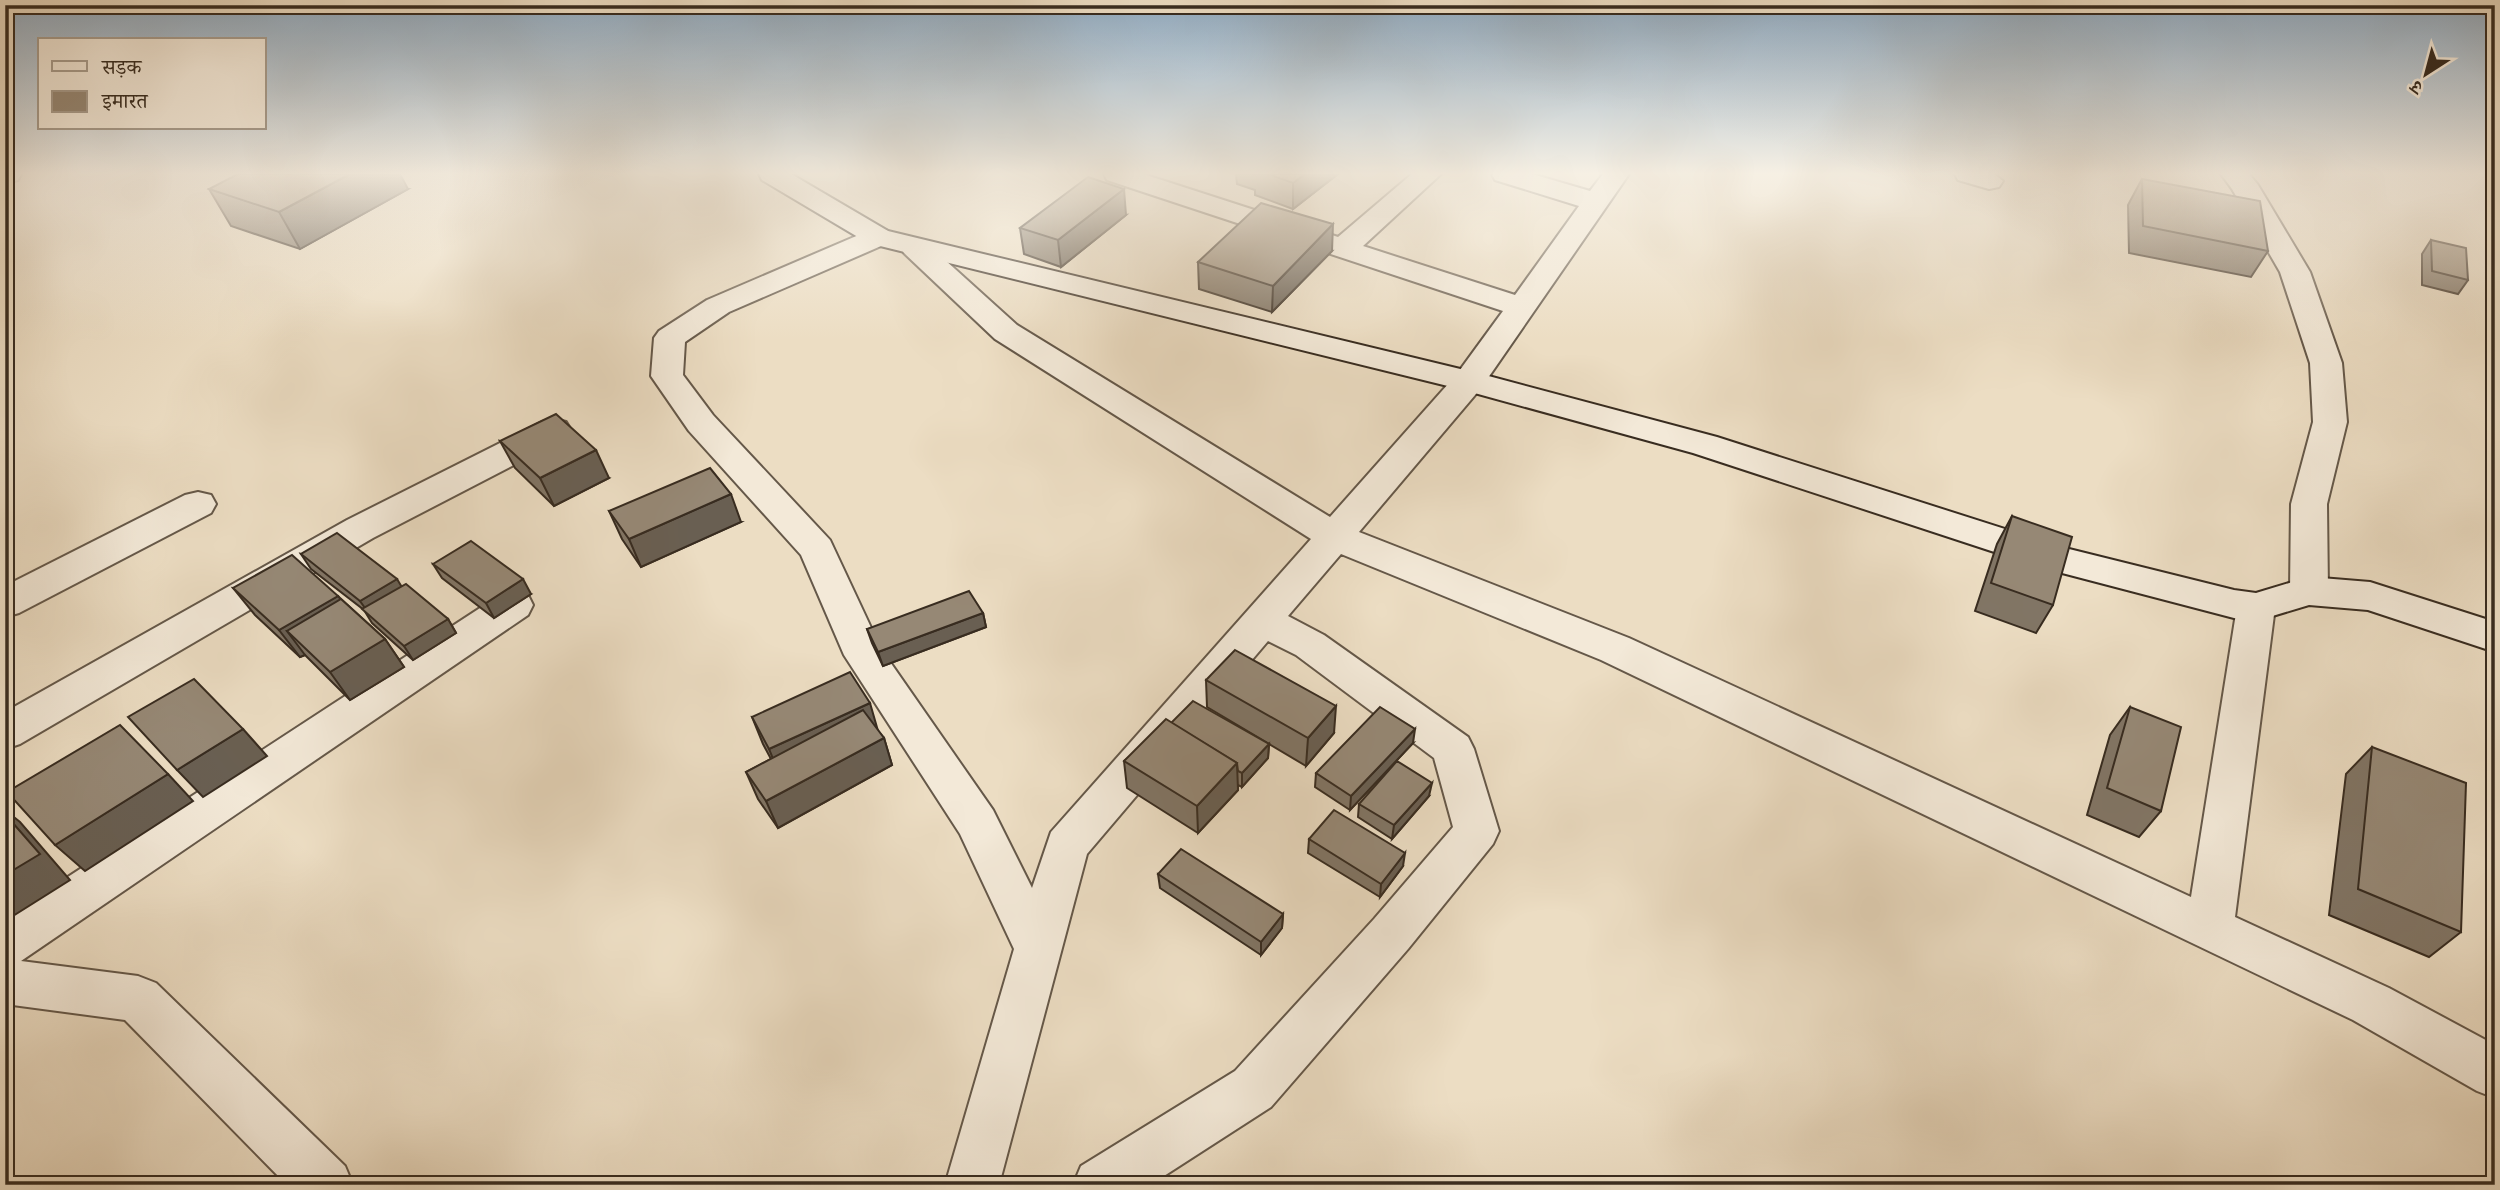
<svg xmlns="http://www.w3.org/2000/svg" width="2500" height="1190" font-family="Vollkorn,'Noto Serif Devanagari',serif">
<style>
.lines{fill:none;stroke-linecap:round;stroke-linejoin:round}
.street-casing{stroke:#655849;stroke-width:4}
.secondary-casing{stroke:#382c20;stroke-width:4}
.street{fill:#f3e9d8;fill-rule:evenodd}
.secondary{fill:#f3e9d8;fill-rule:evenodd}
.wall{fill:#817565;stroke:#382c20;stroke-width:2}
.shaded-wall{fill:#695f52;stroke:#382c20;stroke-width:2}
.building{fill:#968875;stroke:#382c20;stroke-width:2}
</style>
<rect width="100%" height="100%" fill="#ecddc3"/>
<filter id="stains"><feTurbulence type="fractalNoise" baseFrequency=".00286" numOctaves="4"/><feColorMatrix values="0 0 0 0 .2 0 0 0 0 .09 0 0 0 0 .02 0 0 0 .5 -.17"/></filter>
<radialGradient id="worn" r=".72"><stop offset=".6" stop-color="#630" stop-opacity="0"/><stop offset="1" stop-color="#630" stop-opacity=".3"/></radialGradient>
<g class="lines">
<defs>
<g id="street">
<polygon points="5,174 21,174 18,180 5,183"/>
<polygon points="1104,174 1143,174 1338,237 1412,174 1441,174 1363,246 1515,295 1579,206 1495,180 1492,174 1532,174 1590,191 1603,174 1629,174 1481,388 1359,532 1629,638 2191,897 2237,607 2242,597 2256,593 2270,597 2275,607 2235,917 2389,988 2495,1045 2495,1098 2477,1091 2353,1020 1601,660 1341,554 1288,616 1324,635 1468,737 1474,749 1499,831 1493,844 1408,949 1271,1107 1150,1185 1073,1185 1081,1166 1235,1071 1374,919 1453,827 1434,758 1296,655 1268,641 1087,854 999,1185 945,1185 1014,949 960,834 844,655 801,555 689,431 651,376 654,338 659,331 707,300 868,231 878,228 888,231 892,237 888,243 729,312 685,342 683,375 713,415 830,540 881,649 993,810 1032,888 1051,832 1311,539 995,339 904,253 900,247 904,241 914,238 924,241 1017,325 1330,517 1457,374 1503,311 1107,180"/>
<polygon points="1955,174 1994,174 2003,181 1999,187 1989,189 1958,180"/>
<polygon points="2221,174 2249,174 2258,185 2310,272 2342,363 2347,422 2327,504 2328,591 2323,601 2309,605 2295,601 2290,591 2291,504 2313,422 2310,363 2280,272 2232,189"/>
<polygon points="554,419 566,422 571,430 566,438 373,538 20,744 5,749 5,712 347,520 542,422"/>
<polygon points="198,492 211,495 216,504 211,513 19,613 5,617 5,586 185,495"/>
<polygon points="514,591 528,595 533,605 528,615 21,961 138,976 156,983 345,1166 353,1185 287,1185 125,1020 5,1004 5,918 500,595"/>
</g>
<polygon id="secondary" points="759,174 791,174 888,231 1481,374 1717,437 2061,547 2234,590 2256,593 2309,577 2370,582 2495,622 2495,652 2368,610 2309,605 2256,621 2234,618 2043,568 1693,453 1460,389 868,243 762,180"/>
</defs>
<!-- street casing -->
<use href="#street" class="street-casing"/>
<!-- secondary casing -->
<use href="#secondary" class="secondary-casing"/>
<!-- street -->
<use href="#street" class="street"/>
<!-- secondary -->
<use href="#secondary" class="secondary"/>
</g>
<!-- wall -->
<g class="wall">
<polygon points="1236,174 1338,174 1293,209 1255,195 1255,190 1237,184"/>
<polygon points="2142,179 2268,251 2251,277 2129,253 2128,205"/>
<polygon points="209,189 408,189 300,249 231,226"/>
<polygon points="1126,215 1061,267 1024,254 1020,228"/>
<polygon points="2495,232 2495,299 2488,297 2488,242"/>
<polygon points="2431,240 2468,280 2458,294 2422,285 2422,254"/>
<polygon points="1332,251 1272,312 1199,289 1198,262"/>
<polygon points="500,441 609,478 554,506 515,468"/>
<polygon points="609,511 741,522 641,567 622,539"/>
<polygon points="2012,516 2053,605 2036,633 1975,611 1997,544"/>
<polygon points="301,554 401,586 448,619 456,633 413,660 372,623 364,610 311,569"/>
<polygon points="433,564 531,594 494,618 442,578"/>
<polygon points="233,588 338,596 341,599 385,639 404,667 350,700 305,655 300,657 255,615"/>
<polygon points="983,613 986,627 883,666 872,643 867,629"/>
<polygon points="1206,680 1334,733 1306,766 1207,707"/>
<polygon points="2130,707 2161,811 2139,837 2087,815 2110,735"/>
<polygon points="752,717 878,731 884,738 892,765 778,828 758,799 746,772 771,759 763,744"/>
<polygon points="1171,723 1269,744 1268,758 1242,787 1238,785 1238,790 1198,833 1127,788 1124,761"/>
<polygon points="1413,743 1350,810 1315,787 1316,773"/>
<polygon points="2372,747 2461,932 2429,957 2329,915 2346,774"/>
<polygon points="1429,796 1392,839 1358,817 1359,804"/>
<polygon points="1309,839 1403,866 1380,897 1308,853"/>
<polygon points="1158,874 1283,914 1282,928 1261,955 1160,888"/>
</g>
<!-- shaded-wall -->
<g class="shaded-wall">
<polygon points="350,174 400,174 408,189 300,249 279,212"/>
<polygon points="1305,174 1338,174 1293,209 1293,183"/>
<polygon points="1124,189 1126,215 1061,267 1058,240"/>
<polygon points="1333,224 1332,251 1272,312 1273,286"/>
<polygon points="596,450 609,478 554,506 540,478"/>
<polygon points="731,494 741,522 641,567 629,539"/>
<polygon points="397,579 406,594 370,615 360,601"/>
<polygon points="523,579 531,594 494,618 486,603"/>
<polygon points="338,596 358,623 287,631 305,655 300,657 279,630"/>
<polygon points="983,613 986,627 883,666 878,652"/>
<polygon points="448,619 456,633 413,660 404,646"/>
<polygon points="385,639 404,667 350,700 330,672"/>
<polygon points="870,703 878,731 780,776 769,749"/>
<polygon points="1336,706 1334,733 1306,766 1308,738"/>
<polygon points="243,729 267,756 203,797 177,770"/>
<polygon points="1415,729 1413,743 1350,810 1351,796"/>
<polygon points="884,738 892,765 778,828 766,801"/>
<polygon points="1269,744 1268,758 1242,787 1242,773"/>
<polygon points="1237,763 1238,790 1198,833 1197,806"/>
<polygon points="168,774 193,801 85,871 55,845"/>
<polygon points="1432,783 1429,796 1392,839 1394,825"/>
<polygon points="5,810 20,822 70,880 5,921"/>
<polygon points="1405,853 1403,866 1380,897 1381,884"/>
<polygon points="1283,914 1282,928 1261,955 1261,942"/>
</g>
<!-- building -->
<g class="building">
<polygon points="238,174 350,174 279,212 209,189"/>
<polygon points="1268,174 1305,174 1293,183"/>
<polygon points="1088,177 1124,189 1058,240 1020,228"/>
<polygon points="2142,179 2260,201 2268,251 2143,226"/>
<polygon points="1261,203 1333,224 1273,286 1198,262"/>
<polygon points="2431,240 2466,248 2468,280 2432,271"/>
<polygon points="556,414 596,450 540,478 500,441"/>
<polygon points="710,468 731,494 629,539 609,511"/>
<polygon points="2012,516 2072,537 2053,605 1991,583"/>
<polygon points="337,533 397,579 360,601 301,554"/>
<polygon points="471,541 523,579 486,603 433,564"/>
<polygon points="292,555 338,596 279,630 233,588"/>
<polygon points="406,584 448,619 404,646 362,609"/>
<polygon points="969,591 983,613 878,652 867,629"/>
<polygon points="341,599 385,639 330,672 287,631"/>
<polygon points="1235,650 1336,706 1308,738 1206,680"/>
<polygon points="850,672 870,703 769,749 752,717"/>
<polygon points="194,679 243,729 177,770 128,717"/>
<polygon points="1193,701 1269,744 1242,773 1238,771 1237,763 1171,723"/>
<polygon points="1380,707 1415,729 1351,796 1316,773"/>
<polygon points="2130,707 2181,727 2161,811 2107,788"/>
<polygon points="863,710 884,738 766,801 746,772"/>
<polygon points="1166,719 1237,763 1197,806 1124,761"/>
<polygon points="120,725 168,774 55,845 7,792"/>
<polygon points="2372,747 2466,783 2461,932 2358,889"/>
<polygon points="1397,761 1432,783 1394,825 1359,804"/>
<polygon points="1334,810 1405,853 1381,884 1309,839"/>
<polygon points="5,814 40,854 5,875"/>
<polygon points="1181,849 1283,914 1261,942 1158,874"/>
</g>
<!-- sky -->
<linearGradient id="sky" x2="0" y2="1"><stop stop-color="#91acc3"/><stop offset="0.51" stop-color="#f6f0e4"/><stop offset="1" stop-color="#f6f0e4" stop-opacity="0"/></linearGradient>
<rect width="2500" height="340" fill="url(#sky)"/>
<!-- margin -->
<rect width="2500" height="1190" fill="none" stroke="#ecddc3" stroke-width="28"/>
<rect x="7" y="7" width="2486" height="1176" fill="none" stroke="#382c20" stroke-width="3.5"/>
<rect x="14" y="14" width="2472" height="1162" fill="none" stroke="#382c20" stroke-width="2"/>
<!-- legend -->
<rect x="38" y="38" width="228" height="91" fill="#f3e9d8" stroke="#a89d8e" stroke-width="2"/>
<rect x="52" y="61" width="35" height="10" fill="#f3e9d8" stroke="#a89d8e" stroke-width="2"/>
<text x="102" y="74" font-size="21" fill="#382c20">सड़क</text>
<rect x="52" y="91" width="35" height="21" fill="#968875" stroke="#a89d8e" stroke-width="2"/>
<text x="102" y="108" font-size="21" fill="#382c20">इमारत</text>
<!-- north arrow -->
<g transform="translate(2426 74) rotate(216)" stroke="#f3e9d8" stroke-width="5" paint-order="stroke">
<path d="M0-5L12 26L0 18L-12 26Z" fill="#382c20"/>
<text y="-10" font-size="19" font-weight="bold" text-anchor="middle" fill="#382c20">उ</text>
</g>
<rect width="100%" height="100%" filter="url(#stains)"/>
<rect width="100%" height="100%" fill="url(#worn)"/>
</svg>
